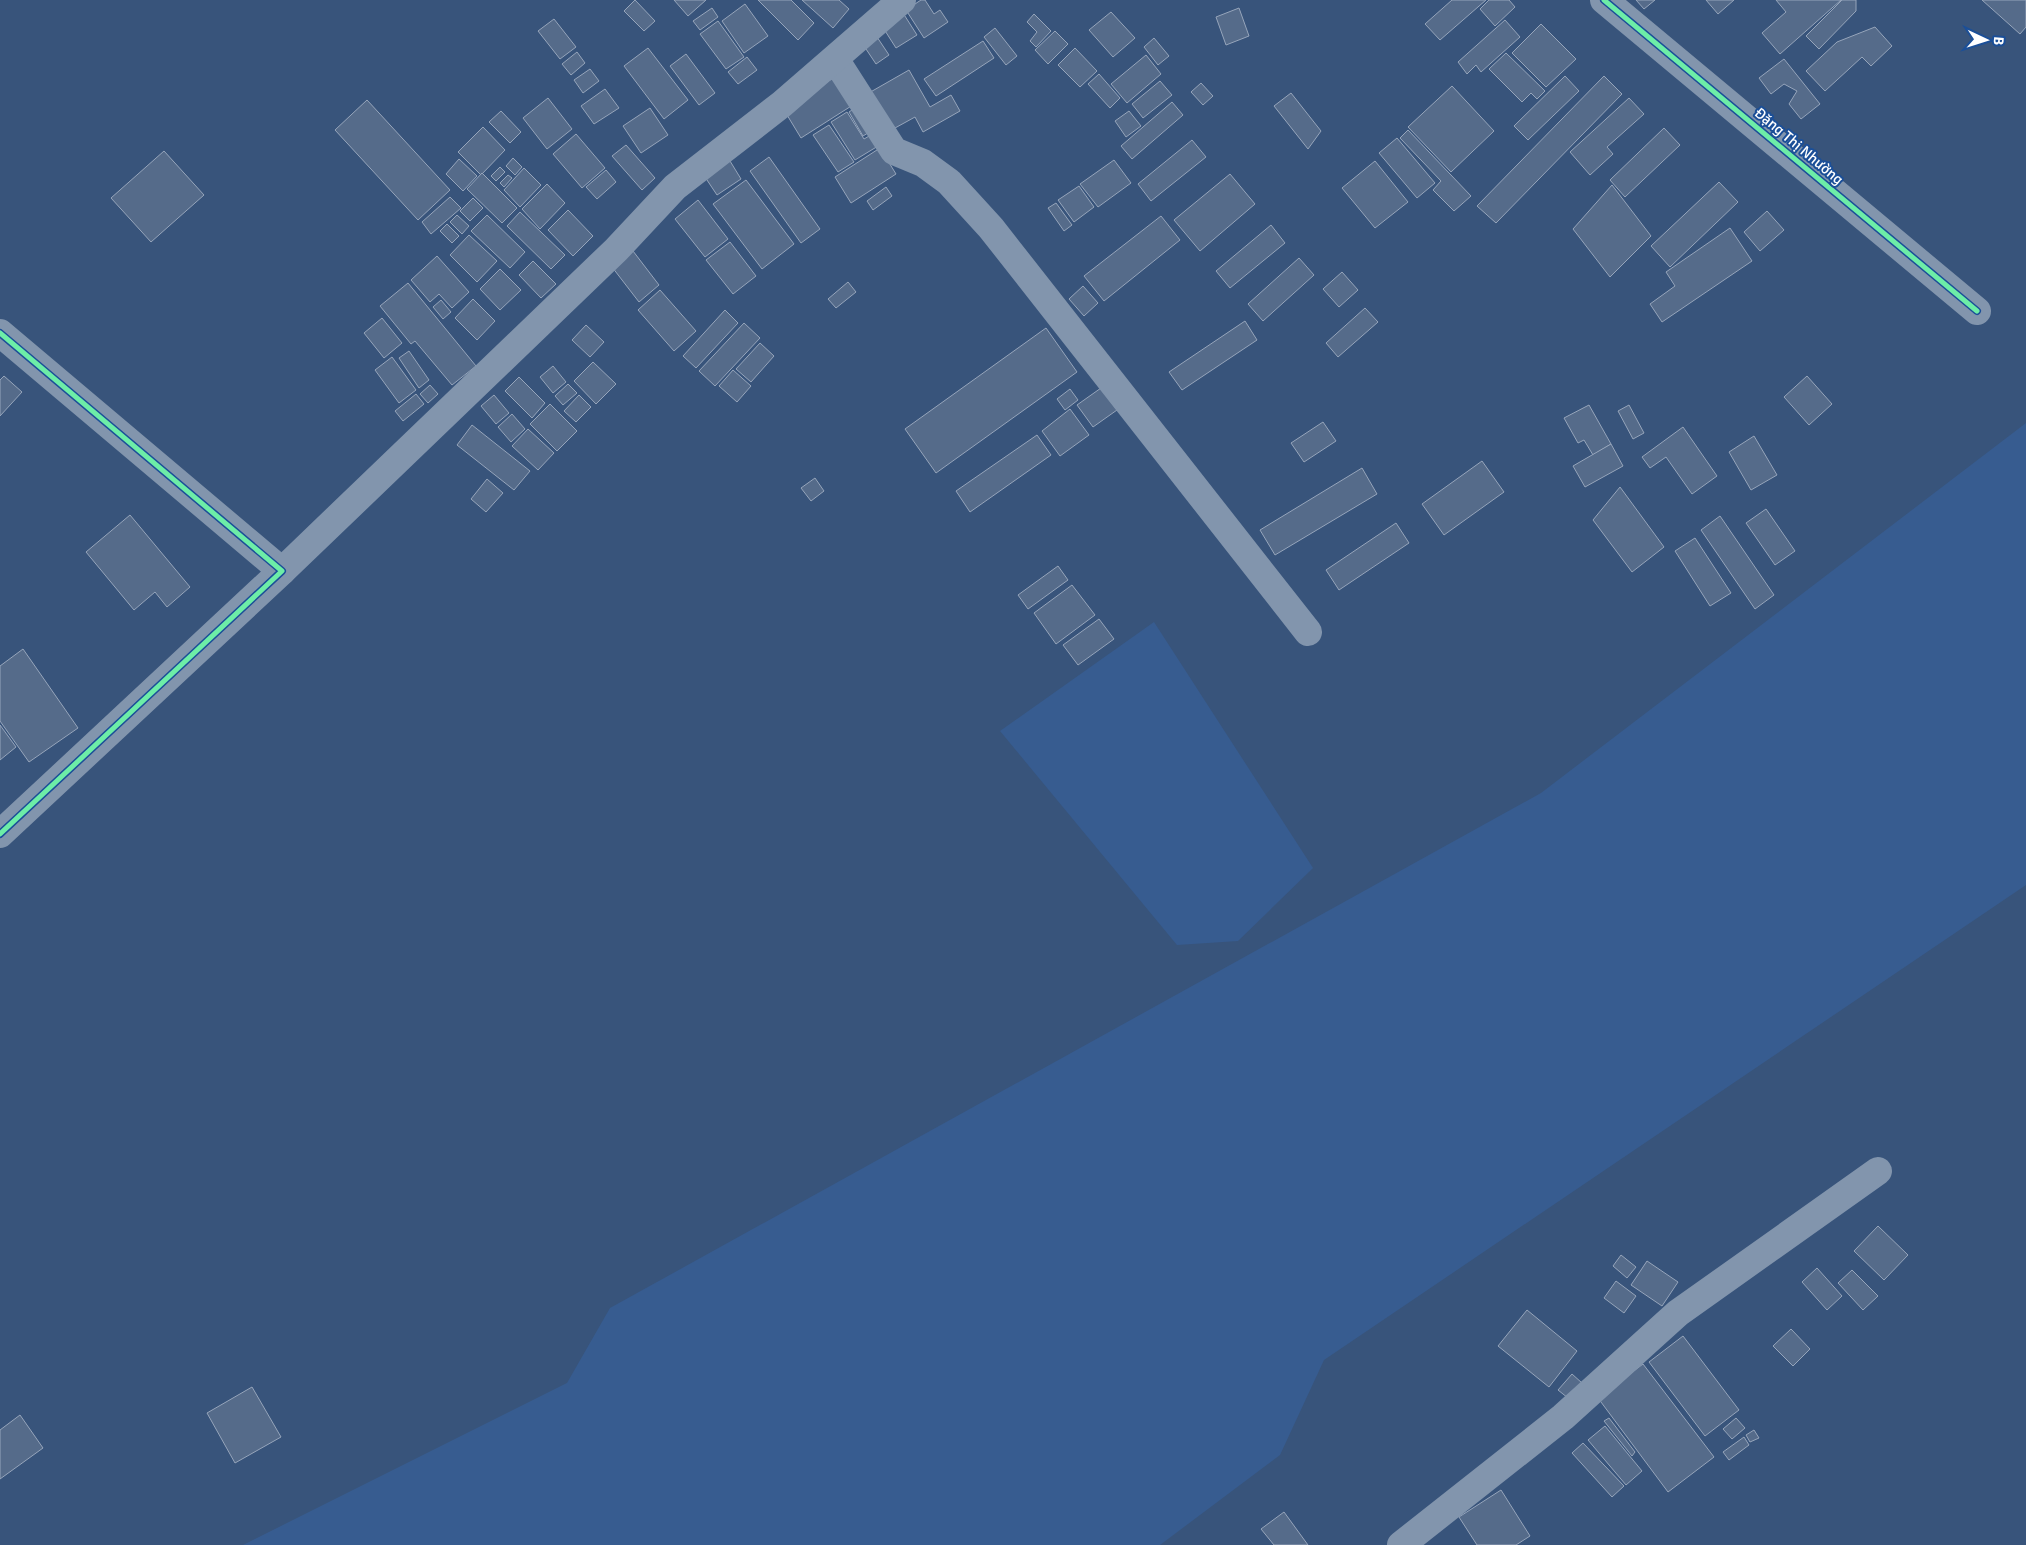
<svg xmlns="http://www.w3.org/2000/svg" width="2026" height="1545" font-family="Signika,sans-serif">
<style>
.water{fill:#375c90}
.building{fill:#556b8a;stroke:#96a5bb}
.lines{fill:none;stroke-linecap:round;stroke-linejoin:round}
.minor{stroke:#8295ad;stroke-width:28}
.cycleway-casing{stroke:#1b4f98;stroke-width:8}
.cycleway{stroke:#6deda7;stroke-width:5}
.labels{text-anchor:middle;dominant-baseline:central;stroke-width:4;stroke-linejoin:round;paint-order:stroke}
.street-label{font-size:15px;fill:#fff;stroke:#1b4f98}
</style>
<rect width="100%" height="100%" fill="#38547b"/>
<!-- water -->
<g class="water">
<polygon points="2026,423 2026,885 1324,1360 1280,1455 1160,1545 243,1545 567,1383 610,1308 1541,793"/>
<polygon points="1154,622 1313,868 1238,941 1177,945 1000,731"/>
</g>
<!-- building -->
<g class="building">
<polygon points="635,0 655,21 644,31 624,11"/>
<polygon points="674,0 706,0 688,16"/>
<polygon points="758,0 791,0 814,23 798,40"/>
<polygon points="802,0 839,0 849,9 833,28"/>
<polygon points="921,0 925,0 934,14 940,10 948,22 924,38 906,10"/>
<polygon points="1452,0 1486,0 1440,40 1425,24"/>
<polygon points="1489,0 1509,0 1515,7 1495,26 1480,9"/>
<polygon points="1636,0 1655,0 1644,9"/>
<polygon points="1706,0 1734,0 1718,14"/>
<polygon points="1776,0 1841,0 1780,54 1762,33 1786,12"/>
<polygon points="1842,0 1856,0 1856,11 1819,49 1806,36"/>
<polygon points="1982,0 2026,0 2026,27 2020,34"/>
<polygon points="745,4 768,36 744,53 722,21"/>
<polygon points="712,8 718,17 700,30 693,21"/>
<polygon points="1239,8 1249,36 1226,45 1216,17"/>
<polygon points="1111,12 1135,38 1113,57 1089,30"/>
<polygon points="903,13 917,35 896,48 882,26"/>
<polygon points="1034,14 1051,31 1036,47 1030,41 1037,32 1027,22"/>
<polygon points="554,19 576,47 560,59 538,31"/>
<polygon points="1505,20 1520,37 1481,72 1476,65 1467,74 1458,62"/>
<polygon points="718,21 744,57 726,69 700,34"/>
<polygon points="1541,24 1576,59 1546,87 1512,53"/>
<polygon points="1875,27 1892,46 1871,66 1862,57 1825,91 1806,71 1837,42"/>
<polygon points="995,28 1017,56 1006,65 984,37"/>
<polygon points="873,31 889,55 876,64 860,40"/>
<polygon points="1055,31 1068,44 1048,64 1035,50"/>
<polygon points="1154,38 1169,56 1158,65 1144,47"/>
<polygon points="983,41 994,58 936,96 924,79"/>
<polygon points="648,48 688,100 664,119 624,66"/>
<polygon points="1075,48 1097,71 1080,87 1058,65"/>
<polygon points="577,52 585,63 571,75 562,64"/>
<polygon points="1506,53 1545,91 1537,99 1531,93 1522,102 1489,69"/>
<polygon points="686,54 715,93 699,105 670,66"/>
<polygon points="1146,55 1161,74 1127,103 1111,84"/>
<polygon points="747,57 757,70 738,84 728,72"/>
<polygon points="1784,59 1820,104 1801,119 1789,104 1797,91 1784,84 1771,94 1759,78"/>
<polygon points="590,69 599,81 583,93 574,80"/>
<polygon points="909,70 930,107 951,95 960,111 923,132 915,117 895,128 867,94"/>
<polygon points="1099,74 1120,98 1110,108 1088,84"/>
<polygon points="838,75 856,103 801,138 784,110"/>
<polygon points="1565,76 1579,91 1528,140 1514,126"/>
<polygon points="1604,76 1622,94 1496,223 1477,206"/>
<polygon points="1160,81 1172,95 1143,118 1132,104"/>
<polygon points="1201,83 1213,96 1203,105 1191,92"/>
<polygon points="1452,86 1494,131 1451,172 1408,127"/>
<polygon points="605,89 619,108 594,124 581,106"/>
<polygon points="1291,93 1321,131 1308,149 1274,106"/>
<polygon points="548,98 572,129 547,149 523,118"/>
<polygon points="1629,98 1644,114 1607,147 1613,154 1590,175 1570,152"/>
<polygon points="367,100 450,190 418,220 335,130"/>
<polygon points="1172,102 1183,115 1132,159 1121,146"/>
<polygon points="861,104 876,128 863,136 849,112"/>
<polygon points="650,108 668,135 641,153 623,126"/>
<polygon points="501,111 521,132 510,143 489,122"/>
<polygon points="1129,111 1141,126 1126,137 1115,121"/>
<polygon points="847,112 864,139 876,132 883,143 855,160 831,122"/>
<polygon points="829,125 854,162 838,172 813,135"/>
<polygon points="483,127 505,150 481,175 458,152"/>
<polygon points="1664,128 1680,145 1625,197 1610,180"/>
<polygon points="1408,130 1471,196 1454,211 1433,190 1441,181 1400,138"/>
<polygon points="576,134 605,168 582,188 553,154"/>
<polygon points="1397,138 1435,183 1417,198 1379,153"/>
<polygon points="1192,140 1206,157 1151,201 1138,184"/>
<polygon points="626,145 655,178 642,190 612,156"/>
<polygon points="880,148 896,174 851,203 835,177"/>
<polygon points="164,151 204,195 151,242 111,198"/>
<polygon points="769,157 820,229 801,243 750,171"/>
<polygon points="513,158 522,167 515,175 506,166"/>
<polygon points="459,159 477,176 463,191 446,174"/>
<polygon points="1114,160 1131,183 1098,207 1080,184"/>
<polygon points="730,161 741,179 717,195 705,177"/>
<polygon points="1375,161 1408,202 1375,228 1342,188"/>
<polygon points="500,167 505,172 496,181 491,176"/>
<polygon points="524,168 541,185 520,207 504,190"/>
<polygon points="606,170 616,182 597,199 586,187"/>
<polygon points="482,173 517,208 502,223 467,189"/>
<polygon points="1230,174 1255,204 1200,251 1174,220"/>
<polygon points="508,175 512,178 504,187 500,183"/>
<polygon points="746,180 794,244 762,269 713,204"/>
<polygon points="1719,182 1738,202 1670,267 1651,246"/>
<polygon points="547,184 565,203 540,229 522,209"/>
<polygon points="1612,185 1651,236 1610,277 1573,229"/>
<polygon points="1079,186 1094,207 1074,222 1058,200"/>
<polygon points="886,187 892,196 873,210 867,201"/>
<polygon points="450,197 461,208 431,234 422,222"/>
<polygon points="473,198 483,208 470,221 460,211"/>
<polygon points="698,200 728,239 705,257 675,219"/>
<polygon points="1056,203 1072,225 1064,231 1048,208"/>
<polygon points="568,210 593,236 573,256 548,230"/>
<polygon points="1767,211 1784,230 1760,251 1744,232"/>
<polygon points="520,212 565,255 551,269 507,226"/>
<polygon points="457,215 469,226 462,234 450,222"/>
<polygon points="487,215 525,252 510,268 471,231"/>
<polygon points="1161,216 1180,240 1104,301 1084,276"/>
<polygon points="447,224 459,236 452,243 440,231"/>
<polygon points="1271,225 1285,243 1230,288 1216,271"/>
<polygon points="1730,228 1752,261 1662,322 1650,304 1675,286 1666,272"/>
<polygon points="469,235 497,261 477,282 450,255"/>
<polygon points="730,242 756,276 733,294 706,260"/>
<polygon points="633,251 659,285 639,302 612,267"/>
<polygon points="437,256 469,292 452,308 439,294 430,302 411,280"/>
<polygon points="1299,258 1314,275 1263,321 1248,304"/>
<polygon points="533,261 556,284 541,298 519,275"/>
<polygon points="500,269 521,290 500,310 480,289"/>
<polygon points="1342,272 1358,290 1339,307 1323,289"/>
<polygon points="848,282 856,292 836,308 828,299"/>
<polygon points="408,283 476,366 452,385 415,341 411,344 380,306"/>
<polygon points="1083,286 1098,303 1084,316 1069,299"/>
<polygon points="660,290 696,331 674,351 638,310"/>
<polygon points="473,299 495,321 477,340 455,318"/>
<polygon points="441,300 451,312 443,319 433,307"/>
<polygon points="1365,308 1378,322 1338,357 1326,343"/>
<polygon points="725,310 738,323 696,368 683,356"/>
<polygon points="382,318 402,343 384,358 364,333"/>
<polygon points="1245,321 1257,340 1182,390 1169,372"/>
<polygon points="744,323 760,338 715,386 699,371"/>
<polygon points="586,325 604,342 590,357 572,340"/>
<polygon points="1046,328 1077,372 936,473 905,429"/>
<polygon points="760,343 774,356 751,382 736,369"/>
<polygon points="409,351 429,380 419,388 399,358"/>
<polygon points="392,357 416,390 399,403 375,370"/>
<polygon points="593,362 616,384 596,404 574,381"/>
<polygon points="553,366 566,382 553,393 540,377"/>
<polygon points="733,370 751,386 737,402 719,386"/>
<polygon points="4,376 22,392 0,416 0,380"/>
<polygon points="1807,376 1832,404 1809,425 1784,397"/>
<polygon points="519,377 545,403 532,418 505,391"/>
<polygon points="568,384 577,393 563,405 555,396"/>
<polygon points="430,385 438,394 428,403 420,394"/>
<polygon points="1101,388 1117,410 1093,427 1077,405"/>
<polygon points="1070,389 1078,400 1065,410 1057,399"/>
<polygon points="416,394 424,404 403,421 395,411"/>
<polygon points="494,395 509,413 496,424 481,406"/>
<polygon points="579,395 591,407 576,422 564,411"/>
<polygon points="550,404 577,431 557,451 530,424"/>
<polygon points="1589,405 1611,444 1593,455 1584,440 1578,443 1564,418"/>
<polygon points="1629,405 1644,433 1633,439 1618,411"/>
<polygon points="1070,409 1089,435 1060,456 1042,431"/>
<polygon points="512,414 525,429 511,442 498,427"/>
<polygon points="1323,422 1336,441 1304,462 1291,443"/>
<polygon points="472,425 530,471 514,490 457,445"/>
<polygon points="1683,427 1717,476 1692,494 1666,457 1650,468 1642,457"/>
<polygon points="528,429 554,453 538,470 512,446"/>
<polygon points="1037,435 1051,455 970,512 956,491"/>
<polygon points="1754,436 1777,475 1751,490 1729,452"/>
<polygon points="1611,444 1623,466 1585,487 1573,466"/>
<polygon points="1482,461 1504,492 1444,535 1422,504"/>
<polygon points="1362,468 1377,494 1275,555 1260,530"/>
<polygon points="815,478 824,491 811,501 801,488"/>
<polygon points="487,479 503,493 486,512 471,499"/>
<polygon points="1620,487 1664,547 1632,572 1593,520"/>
<polygon points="1766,509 1795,551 1775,565 1746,523"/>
<polygon points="130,515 190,587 167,607 155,592 134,610 86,552"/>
<polygon points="1720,516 1774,595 1755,609 1701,530"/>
<polygon points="1396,523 1409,543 1339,590 1326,570"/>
<polygon points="1695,538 1731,593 1710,606 1675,551"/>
<polygon points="1058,566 1068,580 1028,609 1018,595"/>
<polygon points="1072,585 1095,615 1056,644 1034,613"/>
<polygon points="1099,619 1114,639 1078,665 1063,645"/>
<polygon points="23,649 78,728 29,762 0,721 0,666"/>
<polygon points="0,725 16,747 0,760"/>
<polygon points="1878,1226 1908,1255 1884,1280 1854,1251"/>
<polygon points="1621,1255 1636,1267 1627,1278 1613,1266"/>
<polygon points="1647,1261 1678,1282 1662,1306 1631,1285"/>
<polygon points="1817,1268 1842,1296 1827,1310 1802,1282"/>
<polygon points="1852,1270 1878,1296 1863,1310 1838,1283"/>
<polygon points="1616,1281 1636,1296 1624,1313 1604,1298"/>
<polygon points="1527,1310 1577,1351 1549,1387 1498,1346"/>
<polygon points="1791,1329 1810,1349 1793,1366 1773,1346"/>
<polygon points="1683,1336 1739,1410 1705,1436 1649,1362"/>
<polygon points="1643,1364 1714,1457 1668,1492 1598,1398"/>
<polygon points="1572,1374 1582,1383 1568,1398 1558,1390"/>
<polygon points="252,1387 281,1437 235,1463 207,1413"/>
<polygon points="20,1415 43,1448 0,1479 0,1430"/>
<polygon points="1609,1418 1635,1452 1632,1456 1604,1421"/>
<polygon points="1736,1418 1745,1428 1732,1439 1723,1429"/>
<polygon points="1605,1426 1642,1471 1626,1485 1588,1440"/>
<polygon points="1754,1430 1759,1438 1750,1442 1746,1435"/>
<polygon points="1744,1437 1749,1445 1729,1460 1723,1452"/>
<polygon points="1583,1443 1624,1486 1612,1497 1572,1453"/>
<polygon points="1501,1490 1530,1536 1516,1545 1477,1545 1459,1517"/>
<polygon points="1284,1512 1308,1545 1274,1545 1261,1529"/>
</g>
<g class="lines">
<!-- minor -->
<g class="minor">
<polyline points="1604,0 1977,311"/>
<polyline points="835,59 894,151 923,163 949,182 991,228 1308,632"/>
<polyline points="0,333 282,571 0,834"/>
<polyline points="282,571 616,250 675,187 782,104 902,0"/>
<polyline points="1401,1545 1563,1417 1678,1313 1878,1171"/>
</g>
<defs>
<g id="cycleway">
<polyline points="1604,0 1977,311"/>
<polyline points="0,333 282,571 0,834"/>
</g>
</defs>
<!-- cycleway casing -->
<use href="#cycleway" class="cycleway-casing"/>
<!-- cycleway -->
<use href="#cycleway" class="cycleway"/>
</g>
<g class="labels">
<!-- street labels -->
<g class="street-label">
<text transform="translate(1799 146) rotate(40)">Đặng Thị Nhường</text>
</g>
</g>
<!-- north arrow -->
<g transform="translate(1986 40) rotate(94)" stroke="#1b4f98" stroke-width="4" paint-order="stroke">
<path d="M0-4L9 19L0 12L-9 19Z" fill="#ffffff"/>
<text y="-8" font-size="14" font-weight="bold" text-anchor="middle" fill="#ffffff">B</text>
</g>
</svg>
